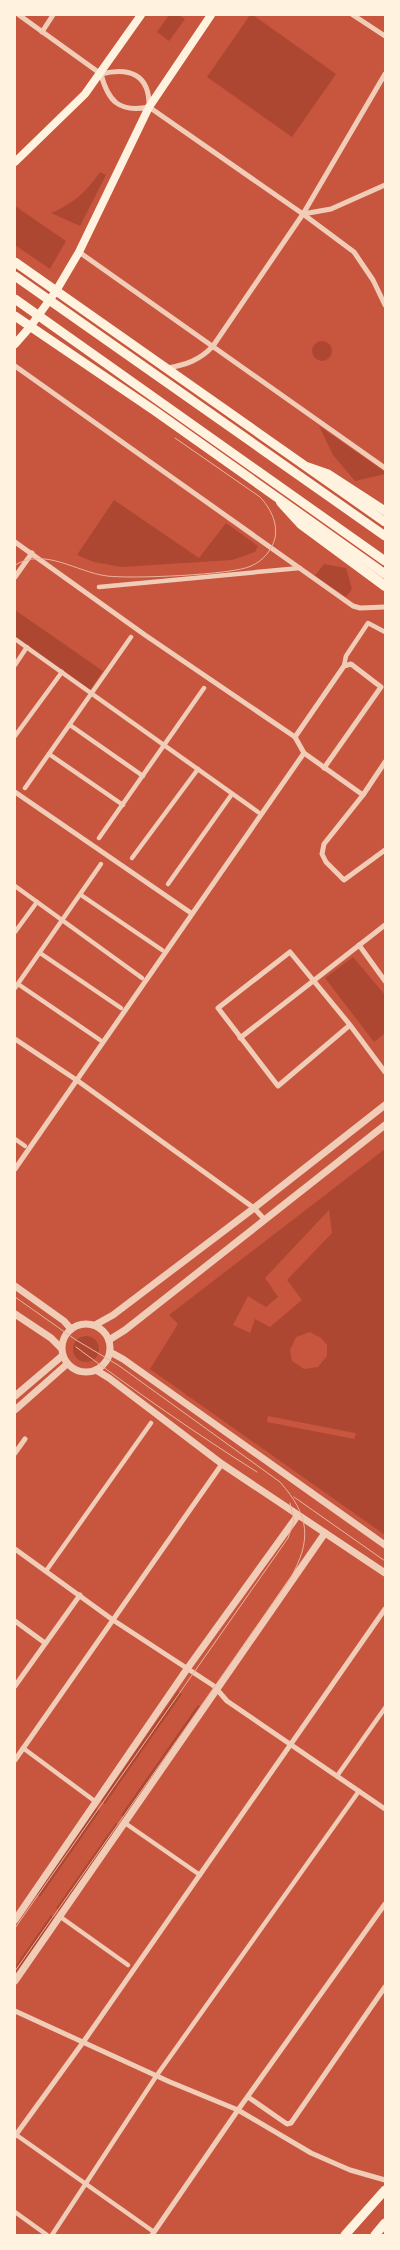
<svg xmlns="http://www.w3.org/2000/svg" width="400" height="2250" font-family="Literata,serif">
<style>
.green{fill:#ae4732;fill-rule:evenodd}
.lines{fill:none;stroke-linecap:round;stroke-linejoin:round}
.pedestrian{stroke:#f1ccb7;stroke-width:4.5}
.minor{stroke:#f1ccb7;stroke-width:5}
.tertiary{stroke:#f1ccb7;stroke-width:7}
.secondary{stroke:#fff3e0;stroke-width:8}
.primary{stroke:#fff3e0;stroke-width:9}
.trunk{stroke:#fff3e0;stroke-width:9}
.motorway{stroke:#fff3e0;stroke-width:10}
.tram{stroke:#e9b49f;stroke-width:1}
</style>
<rect width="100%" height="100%" fill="#c8553d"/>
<!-- green -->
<g class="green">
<polygon points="169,15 179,15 185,19 169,41 157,32"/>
<polygon points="250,15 253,15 336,74 292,137 207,77"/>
<path d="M100 172 106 175 80 226 51 213C73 204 86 192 100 172Z"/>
<polygon points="15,206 66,241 50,269 15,245"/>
<circle cx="322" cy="351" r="10"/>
<polygon points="319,426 385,472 385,474 355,481 333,455"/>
<polygon points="114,500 199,558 226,523 258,546 255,552 232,560 121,567 94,562 77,555"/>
<polygon points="324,564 346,568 352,589 346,597 315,576"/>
<polygon points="15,610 103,671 90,690 15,638"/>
<polygon points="353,957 385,995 385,1033 374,1042 325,978"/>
<path d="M385 1149V1535L150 1369 178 1324 169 1315ZM329 1210 332 1233 287 1280 302 1300 270 1327 255 1319 250 1333 233 1325 248 1296 266 1307 278 1297 265 1278ZM310 1332 321 1338 327 1345V1356L318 1367 304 1369 292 1361 290 1350 296 1337ZM268 1416 355 1433 356 1434 354 1439 267 1422Z"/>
<circle cx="86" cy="1349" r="13"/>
<polygon points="178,1691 182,1694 105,1804 101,1801"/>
<polygon points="198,1705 202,1708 125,1818 121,1815"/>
<polygon points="96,1808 100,1811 40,1897 36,1894"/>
<polygon points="116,1823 120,1826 60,1911 56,1908"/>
<polygon points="51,1915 55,1918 15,1975 15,1967"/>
</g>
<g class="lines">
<!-- pedestrian -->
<g class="pedestrian">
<polyline points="99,587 300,568"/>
<polyline points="15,639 258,812"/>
<polyline points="15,665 27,647"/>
<polyline points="344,666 346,656 368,623 385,632"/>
<polyline points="70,725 143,776"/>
<polyline points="15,736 62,672"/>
<polyline points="49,754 123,805"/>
<polyline points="25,788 131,637"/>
<polyline points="99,838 204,688"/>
<polyline points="132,858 198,769"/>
<polyline points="168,884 232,794"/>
<polyline points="15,886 142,978"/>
<polyline points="81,895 162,950"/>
<polyline points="15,932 37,902"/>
<polyline points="40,953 121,1008"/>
<polyline points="18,984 100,1040"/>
<polyline points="15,988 101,864"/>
<polyline points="15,1139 25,1146"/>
<polyline points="46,1571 151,1423"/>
<polyline points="23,1748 96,1802"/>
<polyline points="337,1776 385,1708"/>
<polyline points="125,1823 200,1875"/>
<polyline points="62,1918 128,1965"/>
<polyline points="15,2134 154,2232"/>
<polyline points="15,2212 47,2235"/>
<polyline points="52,2235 157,2075 359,1791"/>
</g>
<!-- minor -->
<g class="minor">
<polyline points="19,15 101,74"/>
<polyline points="353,15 385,36"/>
<polyline points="42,32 53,15"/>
<path d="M101 74C129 67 150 74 149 107"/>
<path d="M101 74C108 101 119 113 149 107"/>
<polyline points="149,107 303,214 354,252 373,280 385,305"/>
<polyline points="303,214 331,209 385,185"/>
<polyline points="79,252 385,468"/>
<polyline points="15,366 353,606 360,608 385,607"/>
<path d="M167 368C186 365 200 360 213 346L303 214 385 74"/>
<polyline points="15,542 145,635 295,737 304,753 363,795"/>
<polyline points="15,577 32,553"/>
<polyline points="295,737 344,666 351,664 381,687 324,768"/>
<polyline points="385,762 363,795 324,844 322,854 326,862 344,880 385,850"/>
<polyline points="15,792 191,913"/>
<polyline points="359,945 385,981"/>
<polyline points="350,1025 278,1086 218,1008 290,952 350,1025 385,1072"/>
<polyline points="240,1038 385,925"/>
<polyline points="15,1039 78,1081 229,1190 254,1208 265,1220"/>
<polyline points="15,1169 304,753"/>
<polyline points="15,1453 25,1439"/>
<polyline points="15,1549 113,1620 214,1686 227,1701 385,1809"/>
<polyline points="15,1621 45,1643"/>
<polyline points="15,1686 80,1595"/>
<polyline points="15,1760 222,1464"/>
<polyline points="15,2011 170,2082 238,2110 311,2153 350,2170 385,2180"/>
<polyline points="248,2097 287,2124 291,2123 385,1987"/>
<polyline points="15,2136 84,2041 385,1609"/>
<polyline points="152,2235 238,2110 385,1904"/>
</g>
<!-- tertiary -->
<g class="tertiary">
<polyline points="15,1286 64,1321 71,1329"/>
<polyline points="15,1314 51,1338 61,1348"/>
<circle cx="86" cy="1348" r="24"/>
<polyline points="95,1325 113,1315 254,1208 385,1105"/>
<polyline points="109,1340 125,1330 385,1125"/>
<polyline points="110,1352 123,1359 385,1545"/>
<polyline points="96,1370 109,1378 222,1464 385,1573"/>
<polyline points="15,1396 62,1356"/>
<polyline points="15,1410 67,1364"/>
<polyline points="15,1920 187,1669 298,1515"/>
<polyline points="15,1981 325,1533"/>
</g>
<!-- secondary -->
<g class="secondary">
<polyline points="15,162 85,94 141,15"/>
<polyline points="15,344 30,327 56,291 79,252 149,107 211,15"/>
</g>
<!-- primary -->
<g class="primary">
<polyline points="15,262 385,522"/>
<polyline points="15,316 155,411 385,574"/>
</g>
<!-- trunk -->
<g class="trunk">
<polyline points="15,276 385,536"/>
<polyline points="15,299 385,561"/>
<polyline points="308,467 328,474 385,511"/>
<polyline points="345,2235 385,2190"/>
<polyline points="375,2235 385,2223"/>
</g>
<!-- motorway -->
<polyline class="motorway" points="281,502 301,524 385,586"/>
<!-- tram -->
<g class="tram">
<path d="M15 565C45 547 76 572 107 576 130 579 233 575 251 566 263 561 272 550 275 538 278 522 270 508 260 497L175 438"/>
<path d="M15 1297 76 1340 118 1365 280 1482C310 1516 312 1540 290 1579L15 1971"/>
<path d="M76 1347C135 1391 195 1433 257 1472"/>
<polyline points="294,1497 385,1561"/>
<polyline points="15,1928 288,1538 294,1521 290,1503"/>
</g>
</g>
<!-- border -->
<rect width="400" height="2250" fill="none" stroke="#fff3e0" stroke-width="32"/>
</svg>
